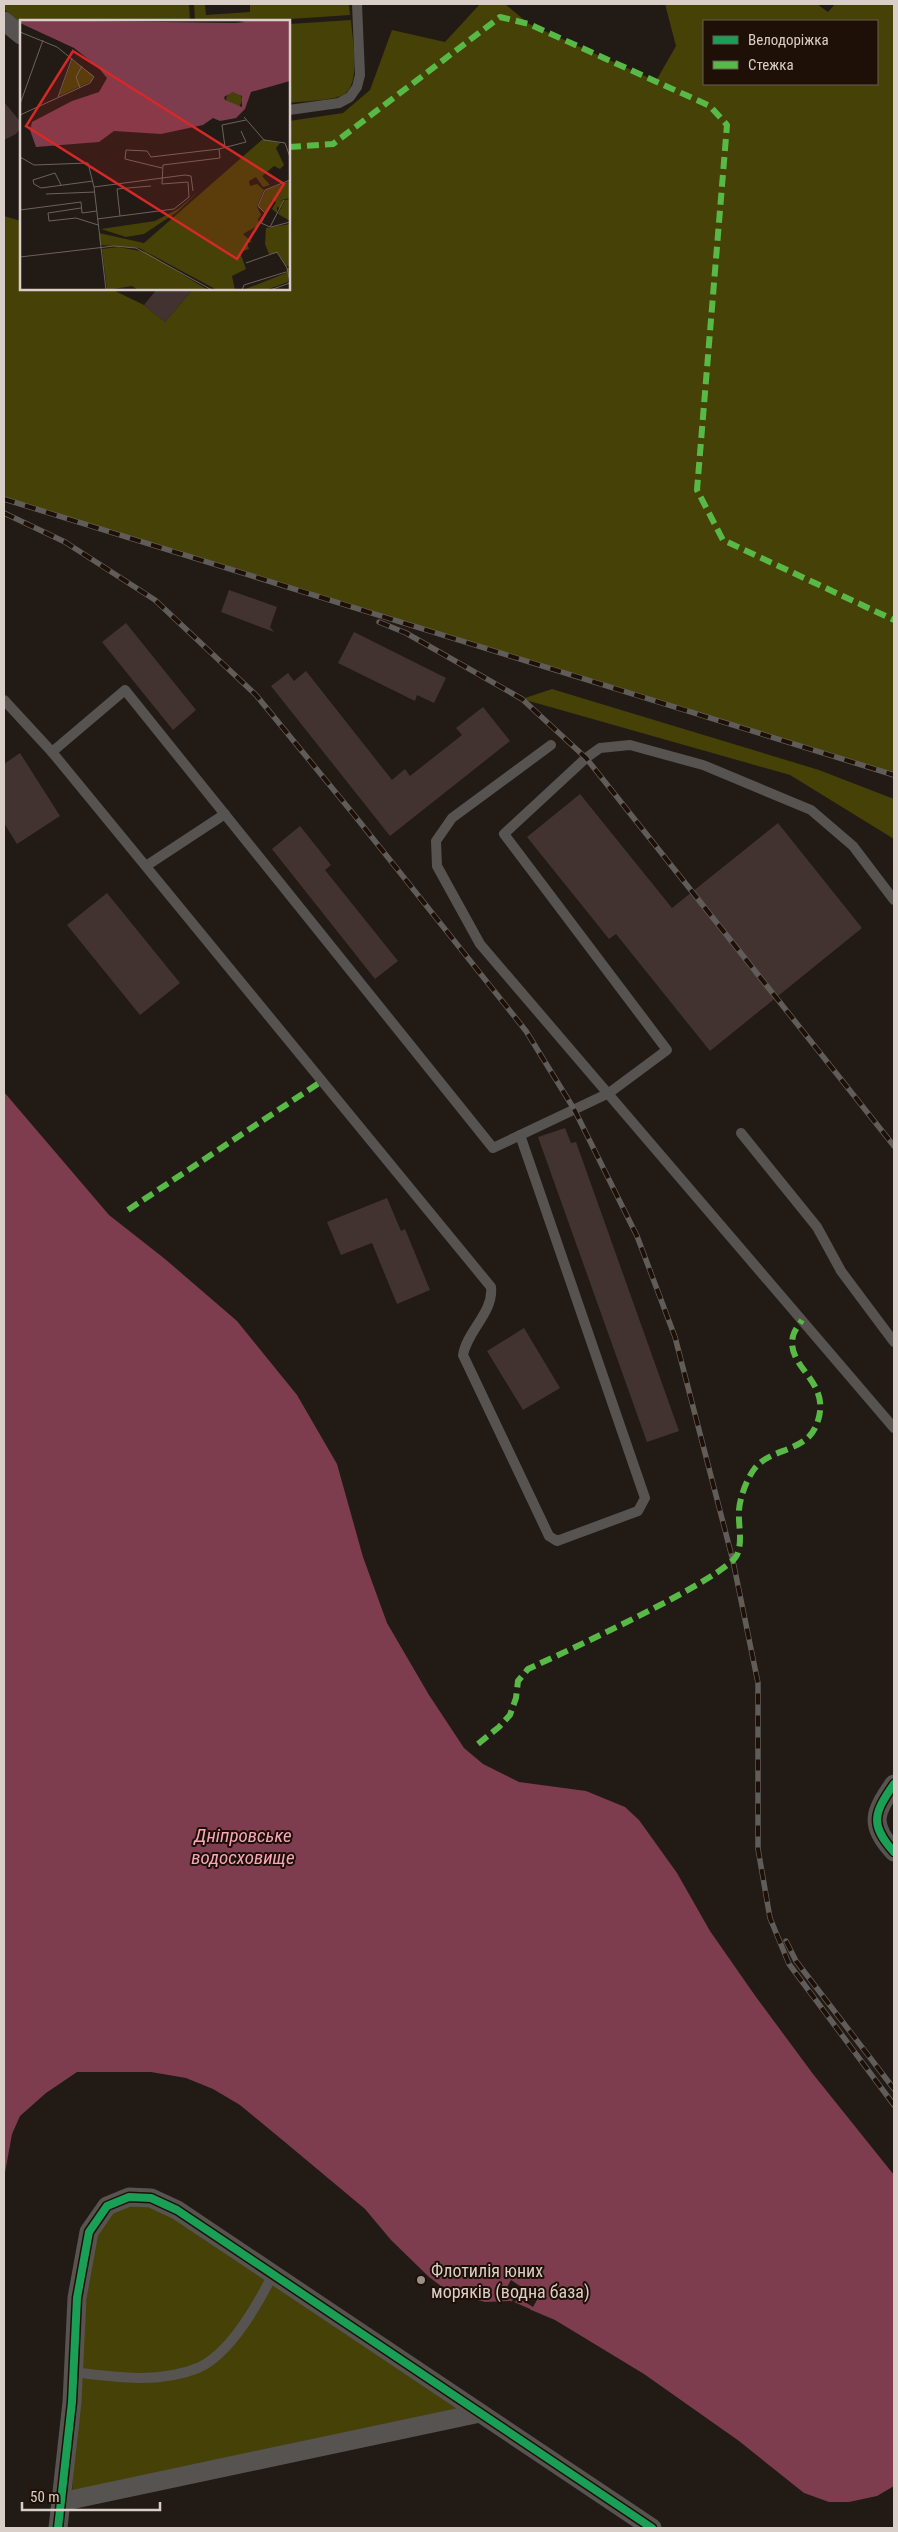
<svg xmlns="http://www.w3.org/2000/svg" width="898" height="2532" font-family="'Roboto Condensed',sans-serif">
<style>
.green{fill:#454107;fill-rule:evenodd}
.water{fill:#7d3d4f}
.pier{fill:#221a15}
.building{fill:#433330}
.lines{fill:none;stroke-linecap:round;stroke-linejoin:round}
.service{stroke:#565350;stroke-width:10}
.minor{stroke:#565350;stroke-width:19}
.rail-casing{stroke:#605c59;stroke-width:5.5}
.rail{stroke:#1e1006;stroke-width:4;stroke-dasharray:11;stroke-linecap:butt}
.quiet{stroke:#58b947;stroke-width:6;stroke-dasharray:12 6;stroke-linecap:butt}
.cycleway-casing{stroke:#1e1006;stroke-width:11}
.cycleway{stroke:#1a9f57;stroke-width:8}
.poi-dot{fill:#9a9089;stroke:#1e1006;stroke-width:2}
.labels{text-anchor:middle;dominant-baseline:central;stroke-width:4;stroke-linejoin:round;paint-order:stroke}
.poi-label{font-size:18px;fill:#dacfc8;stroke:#1e1006;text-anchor:start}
.water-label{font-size:19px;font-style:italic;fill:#f9a5bb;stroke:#1e1006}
.inset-road{fill:none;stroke:#6c625d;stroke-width:1}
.view{fill:#d62828;fill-opacity:0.15;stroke:#d62828;stroke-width:2.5}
.inset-edge{fill:none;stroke:#dacfc8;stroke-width:2.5}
</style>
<rect width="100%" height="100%" fill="#221a15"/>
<!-- green -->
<g class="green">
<polygon points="4,4 189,4 190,21 21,23 4,9"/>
<polygon points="194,4 205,4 206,15 250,12 250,5 349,4 350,15 261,21 195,21"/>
<path d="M480 4H505L529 24 656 81 676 46 665 4H817L828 12 835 4H894V775L4 499V216L21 221V289H111L144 305 165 322 193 289H289V121L343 113 370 90 392 30 445 42ZM704 21H877V84H704Z"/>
<path d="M351 20C352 39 362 85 343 95 331 101 303 101 289 103V24Z"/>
<polygon points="552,689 819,770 894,799 894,839 790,775 522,699"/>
<polygon points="129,2205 150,2206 174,2216 460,2408 72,2491 85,2297 96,2233 111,2211"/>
</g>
<!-- water -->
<polygon class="water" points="4,1092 109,1215 165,1259 237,1321 297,1395 337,1464 363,1557 387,1623 429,1695 464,1748 483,1764 519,1782 586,1791 625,1807 639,1820 677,1873 710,1931 756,1997 813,2074 894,2175 894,2486 877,2496 849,2502 829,2502 804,2493 739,2441 644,2374 555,2320 510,2301 485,2302 474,2299 441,2286 429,2277 391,2240 365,2209 286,2143 240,2105 213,2089 186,2078 151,2072 77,2072 46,2093 20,2116 12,2134 4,2178"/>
<!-- pier -->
<polygon class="pier" points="511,2280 538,2298 533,2307 520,2299 514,2302 530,2309 529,2311 509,2304 517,2296 506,2289"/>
<!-- building -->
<g class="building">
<polygon points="4,102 19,120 21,128 16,134 4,140"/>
<polygon points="157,289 193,289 165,322 144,305"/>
<polygon points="229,590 277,607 270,627 274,632 221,612"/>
<polygon points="126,623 196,710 173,730 102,642"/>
<polygon points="354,632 446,678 434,703 417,695 415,701 338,663"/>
<polygon points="306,671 392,780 405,769 410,776 462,735 456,728 483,707 510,741 390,836 271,686 288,673 294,681"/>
<polygon points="20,753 60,816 17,844 4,823 4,764"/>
<polygon points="580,794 672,908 778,823 862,928 710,1051 616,934 609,939 527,837"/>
<polygon points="300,826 331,865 325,870 398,961 375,979 272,849"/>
<polygon points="107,893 180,983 140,1015 67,925"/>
<polygon points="565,1128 571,1143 576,1142 679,1431 647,1442 538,1137"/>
<polygon points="387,1198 401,1231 405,1229 430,1290 397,1304 372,1243 341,1255 327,1222"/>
<polygon points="524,1328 560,1388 523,1410 487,1351"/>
</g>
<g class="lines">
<!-- service -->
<g class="service">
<polyline points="289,110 339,103 350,97 357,87 360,75 357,4"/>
<polyline points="4,700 52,752 125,690 493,1148 609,1093 667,1050 504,834 586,758 600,748 630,745 703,765 811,810 853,846 894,900"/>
<polyline points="551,745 452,818 436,841 437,866 480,944 894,1428"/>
<path d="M52 752 491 1287C494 1312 467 1331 463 1355L549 1536 557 1541 638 1511 645 1498 520 1135"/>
<polyline points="146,866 225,814"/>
<polyline points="741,1133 817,1227 841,1271 894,1342"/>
<path d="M73 2372C113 2377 159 2384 198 2368 230 2354 258 2304 273 2274"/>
</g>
<!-- minor -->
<g class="minor">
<polyline points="4,21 21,35"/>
<path d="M894 1784C874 1813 869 1824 894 1852"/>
<polyline points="61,2502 480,2413"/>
<polyline points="58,2528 72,2402 77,2298 89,2232 107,2206 129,2197 151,2198 177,2210 652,2528"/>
</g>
<defs>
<g id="rail">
<polyline points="4,499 894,775"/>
<polyline points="4,513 65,542 155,600 256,695 355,816 526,1031 574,1109 637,1236 675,1337 733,1561 758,1683 758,1849 770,1918 789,1964 894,2105"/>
<polyline points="379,622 406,633 522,699 586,758 894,1146"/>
<polyline points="786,1941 796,1961 894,2089"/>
</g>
</defs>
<!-- rail casing -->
<use href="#rail" class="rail-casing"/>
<!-- rail -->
<use href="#rail" class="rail"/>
<!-- quiet -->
<g class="quiet">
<polyline points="289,147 333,144 500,17 529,24 710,106 727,125 697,490 723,540 894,620"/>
<polyline points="128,1210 322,1081"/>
<path d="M478 1744 499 1727 510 1715 516 1698 518 1681 528 1669C561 1654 726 1578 737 1555 743 1541 738 1525 739 1510 740 1497 747 1478 755 1468 771 1448 805 1452 816 1426 835 1381 785 1369 793 1336 794 1331 799 1325 802 1320"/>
</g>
<defs>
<g id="cycleway">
<path d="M894 1784C874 1813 869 1824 894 1852"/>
<polyline points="58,2528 72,2402 77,2298 89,2232 107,2206 129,2197 151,2198 177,2210 652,2528"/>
</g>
</defs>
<!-- cycleway casing -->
<use href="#cycleway" class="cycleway-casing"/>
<!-- cycleway -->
<use href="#cycleway" class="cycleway"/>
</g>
<!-- markers -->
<circle class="poi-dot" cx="421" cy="2280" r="5"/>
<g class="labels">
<!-- poi labels -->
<g class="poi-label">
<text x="431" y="2270">Флотилія юних<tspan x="431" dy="21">моряків (водна база)</tspan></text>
</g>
<!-- water labels -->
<g class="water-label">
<text x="243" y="1835">Дніпровське<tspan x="243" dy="22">водосховище</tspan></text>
</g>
</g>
<!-- overview -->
<g transform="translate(20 20)">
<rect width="270" height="270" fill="#221a15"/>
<path d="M52 40 73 55 72 61 39 76ZM206 80a8 8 0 1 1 16 0a8 8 0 1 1-16 0ZM243 119 260 123 256 128 264 145 260 149 254 146 242 156 250 165 243 167 236 157 229 161 230 166 237 164 244 170 237 186 241 195 238 199 239 205 223 214 232 222 227 223 229 229 220 232 226 249 212 256 215 270H197L119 228 80 225 79 213 124 223ZM270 161V178L258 181 264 180 260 188 257 187V193L252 189 256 182 252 180 246 193 238 187 246 170ZM179 171 157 192 124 214 106 217 81 209 135 201 158 189ZM270 179V201L258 194 265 180ZM270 204V246H266L258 233 249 234 245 224 246 208ZM98 227 126 232 188 270H118L112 266 87 270 82 229ZM267 248H270L268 262 246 270H223L266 253Z" fill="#454107"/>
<path d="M0 0 215 3 225 2 214 0H270V61L231 72 225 89 216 98 200 101 193 98 183 105 141 114 94 111 79 122 16 127 10 110 12 102 52 81 79 72 87 58 78 47 54 28 0 3ZM213 72 222 76V87L205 80 204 77Z" fill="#7d3d4f" fill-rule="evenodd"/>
<path class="inset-road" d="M0 12 37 27 74 57 70 63 0 95M60 68 56 57 62 46M38 77 52 38M0 84 23 20M224 97 244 120 265 123 270 137M205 127 202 105 226 100M0 137 14 145 68 143 74 167 86 270M142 148 105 139 106 130 127 131 131 137 199 129M41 165 35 153 13 160 14 164 21 168 73 161M74 167 165 155 171 156 173 171M26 174 75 172M264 180 250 207 241 203 246 194 238 186 245 170 270 160M61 188 28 193 29 201 56 198 78 205M0 190 61 182 62 193 77 191M100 196 97 169 131 166M77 199 154 189 169 177 168 162 142 164 143 145 200 138 199 129 226 122 221 111M251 207 270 202M0 237 94 226 116 228 192 270M226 243 257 232 267 248 270 262M222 270 224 265 266 252M250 270 270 263"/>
<path class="view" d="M53 31 264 164 217 239 6 106Z"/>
<rect width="270" height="270" class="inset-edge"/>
</g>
<!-- border -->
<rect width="898" height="2532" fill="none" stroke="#dacfc8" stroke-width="10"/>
<!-- legend -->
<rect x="703" y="20" width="175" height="65" fill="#1e1006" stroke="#695c54"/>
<rect x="713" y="36" width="25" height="8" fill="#1a9f57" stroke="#695c54"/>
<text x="748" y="45" font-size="15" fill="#dacfc8">Велодоріжка</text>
<rect x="713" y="61" width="25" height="8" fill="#58b947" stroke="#695c54"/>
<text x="748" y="70" font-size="15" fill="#dacfc8">Стежка</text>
<!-- scale -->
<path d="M22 2502v8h138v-8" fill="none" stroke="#dacfc8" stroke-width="2.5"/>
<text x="30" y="2502" font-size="15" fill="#dacfc8" stroke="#1e1006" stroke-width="4" paint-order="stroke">50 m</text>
</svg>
